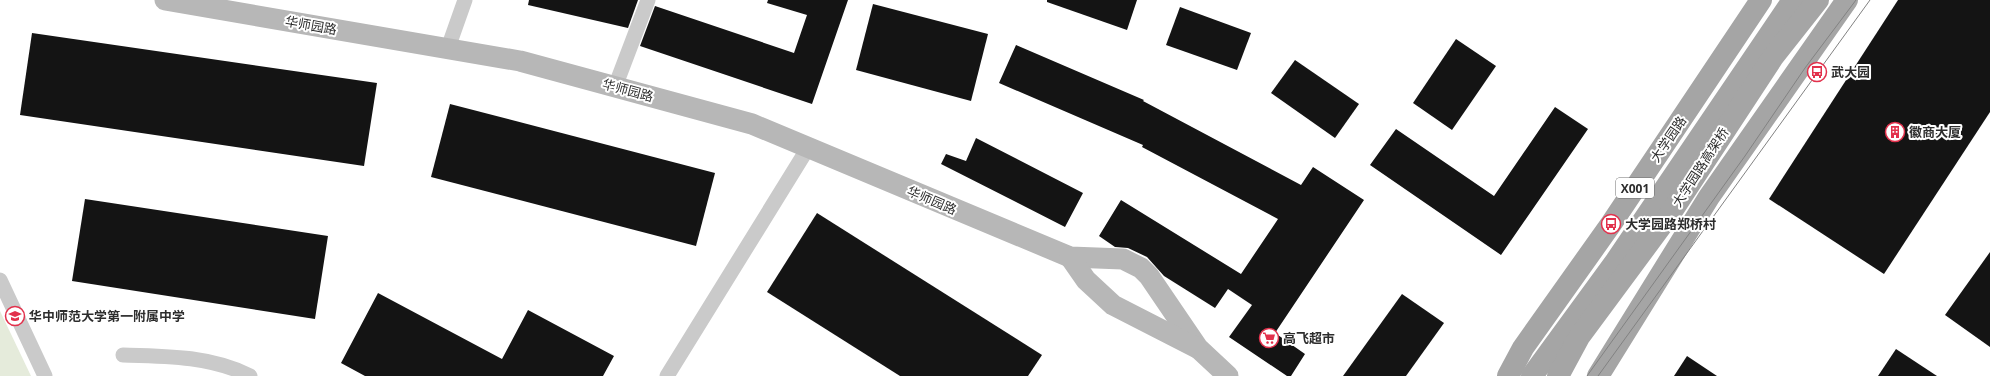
<svg xmlns="http://www.w3.org/2000/svg" width="1990" height="376" font-family="'Open Sans','Noto Sans SC',sans-serif">
<style>
.green{fill:#e5ebdb}
.building{fill:#141414}
.lines{fill:none;stroke-linecap:round;stroke-linejoin:round}
.minor{stroke:#cacaca;stroke-width:15}
.secondary{stroke:#b7b7b7;stroke-width:21}
.primary{stroke:#a5a5a5;stroke-width:22}
.tram{stroke:#828282;stroke-width:1}
.labels{text-anchor:middle;dominant-baseline:central;stroke-width:4;stroke-linejoin:round;paint-order:stroke}
.shield{fill:#fff;stroke:#6c6c6c;stroke-width:1}
.shield-label{font-size:12px;font-weight:bold;fill:#2d2d2d}
.street-label{font-size:13px;fill:#2d2d2d;stroke:#fff}
.poi-label{font-size:13px;font-weight:bold;fill:#2d2d2d;stroke:#fff;text-anchor:start}
</style>
<rect width="100%" height="100%" fill="#fff"/>
<!-- green -->
<polygon class="green" points="0,311 31,376 0,376"/>
<!-- building -->
<g class="building">
<polygon points="529,0 638,0 628,28 528,5"/>
<polygon points="768,0 848,0 812,104 640,46 655,6 794,53 807,15 767,3"/>
<polygon points="1047,0 1137,0 1127,30 1047,2"/>
<polygon points="1898,0 1990,0 1990,112 1884,274 1769,199"/>
<polygon points="873,4 988,34 971,101 856,70"/>
<polygon points="1180,7 1251,33 1237,70 1166,45"/>
<polygon points="32,33 377,83 364,166 20,115"/>
<polygon points="1456,39 1496,66 1452,130 1413,103"/>
<polygon points="1016,45 1144,100 1143,101 1301,185 1313,167 1364,200 1275,333 1305,354 1291,376 1287,376 1229,337 1252,305 1228,289 1215,308 1164,276 1147,257 1128,248 1115,247 1099,236 1121,200 1241,274 1278,219 1142,147 1143,145 999,83"/>
<polygon points="1295,60 1359,104 1335,138 1271,93"/>
<polygon points="450,104 715,173 696,246 431,177"/>
<polygon points="1555,107 1588,129 1501,255 1370,165 1396,129 1494,196"/>
<polygon points="976,138 1083,193 1065,227 941,164 946,154 966,161"/>
<polygon points="85,199 328,236 315,319 72,281"/>
<polygon points="817,213 1042,355 1028,376 900,376 767,292"/>
<polygon points="1990,252 1990,347 1945,315"/>
<polygon points="378,293 502,359 528,310 614,356 603,376 365,376 341,363"/>
<polygon points="1402,294 1444,323 1406,376 1343,376"/>
<polygon points="1896,349 1937,376 1878,376"/>
<polygon points="1687,356 1717,376 1674,376"/>
</g>
<g class="lines">
<!-- minor -->
<g class="minor">
<polyline points="448,48 465,0"/>
<polyline points="615,87 648,0"/>
<polyline points="0,280 45,376"/>
<path d="M123 355C165 356 211 356 250 376"/>
<polyline points="667,376 808,148"/>
</g>
<!-- secondary -->
<g class="secondary">
<polyline points="165,0 520,61 752,124 1070,257 1123,259 1141,268 1149,276 1198,348 1228,376"/>
<polyline points="1070,257 1086,280 1113,305 1197,348"/>
</g>
<!-- primary -->
<g class="primary">
<polyline points="1508,376 1523,348 1611,224 1761,0"/>
<polyline points="1532,376 1616,261 1793,0"/>
<polyline points="1558,376 1579,337 1670,214 1773,57 1818,0"/>
<polyline points="1598,376 1709,197 1847,0"/>
</g>
<!-- tram -->
<g class="tram">
<polyline points="1587,376 1745,156 1805,68 1856,0"/>
<polyline points="1598,376 1870,0"/>
</g>
</g>
<!-- icons -->
<defs>
<symbol id="bus-ring" viewBox="-11 -11 22 22"><circle r="9.5" fill="#fff" stroke="#e2314c" stroke-width="1.5"/><path d="M-5-6H5V4H4V6H2V4H-2V6H-4V4H-5ZM-3.5-4V0h7V-4ZM-3.5 1.2v1.5H-2V1.2ZM2 1.2v1.5H3.5V1.2Z" fill="#e2314c"/></symbol>
<symbol id="building-ring" viewBox="-11 -11 22 22"><circle r="9.5" fill="#fff" stroke="#e2314c" stroke-width="1.5"/><path d="M-4-6H4V6H1V3H-1V6H-4ZM-2.5-4.3h1.7v1.8h-1.7ZM.8-4.3h1.7v1.8H.8ZM-2.5-1h1.7V.8h-1.7ZM.8-1h1.7V.8H.8Z" fill="#e2314c"/></symbol>
<symbol id="school-ring" viewBox="-11 -11 22 22"><circle r="9.5" fill="#fff" stroke="#e2314c" stroke-width="1.5"/><path d="M0-5L7-2L0 1L-7-2ZM-4 1L0 2.5L4 1V4Q0 6-4 4Z" fill="#e2314c"/></symbol>
<symbol id="supermarket-ring" viewBox="-11 -11 22 22"><circle r="9.5" fill="#fff" stroke="#e2314c" stroke-width="1.5"/><path d="M-6-5.5h2.5l.6 2H6L4.5 2H-2.5L-4.4-4H-6ZM-1.5 3.2a1.3 1.3 0 1 0 .1 0ZM3 3.2a1.3 1.3 0 1 0 .1 0Z" fill="#e2314c"/></symbol>
</defs>
<g fill-rule="evenodd">
<use href="#bus-ring" x="1806" y="61" width="22" height="22"/>
<use href="#building-ring" x="1884" y="121" width="22" height="22"/>
<use href="#bus-ring" x="1600" y="213" width="22" height="22"/>
<use href="#school-ring" x="4" y="305" width="22" height="22"/>
<use href="#supermarket-ring" x="1258" y="327" width="22" height="22"/>
</g>
<g class="labels">
<!-- shield labels -->
<rect class="shield" x="1616" y="178" width="38" height="20" rx="3"/>
<g class="shield-label">
<text x="1635" y="188">X001</text>
</g>
<!-- street labels -->
<g class="street-label">
<text transform="translate(311 25) rotate(10)">华师园路</text>
<text transform="translate(628 90) rotate(15)">华师园路</text>
<text transform="translate(1668 139) rotate(-56)">大学园路</text>
<text transform="translate(1700 167) rotate(-57)">大学园路高架桥</text>
<text transform="translate(932 200) rotate(23)">华师园路</text>
</g>
<!-- poi labels -->
<g class="poi-label">
<text x="1831" y="72">武大园</text>
<text x="1909" y="132">徽商大厦</text>
<text x="1625" y="224">大学园路郑桥村</text>
<text x="29" y="316">华中师范大学第一附属中学</text>
<text x="1283" y="338">高飞超市</text>
</g>
</g>
</svg>
